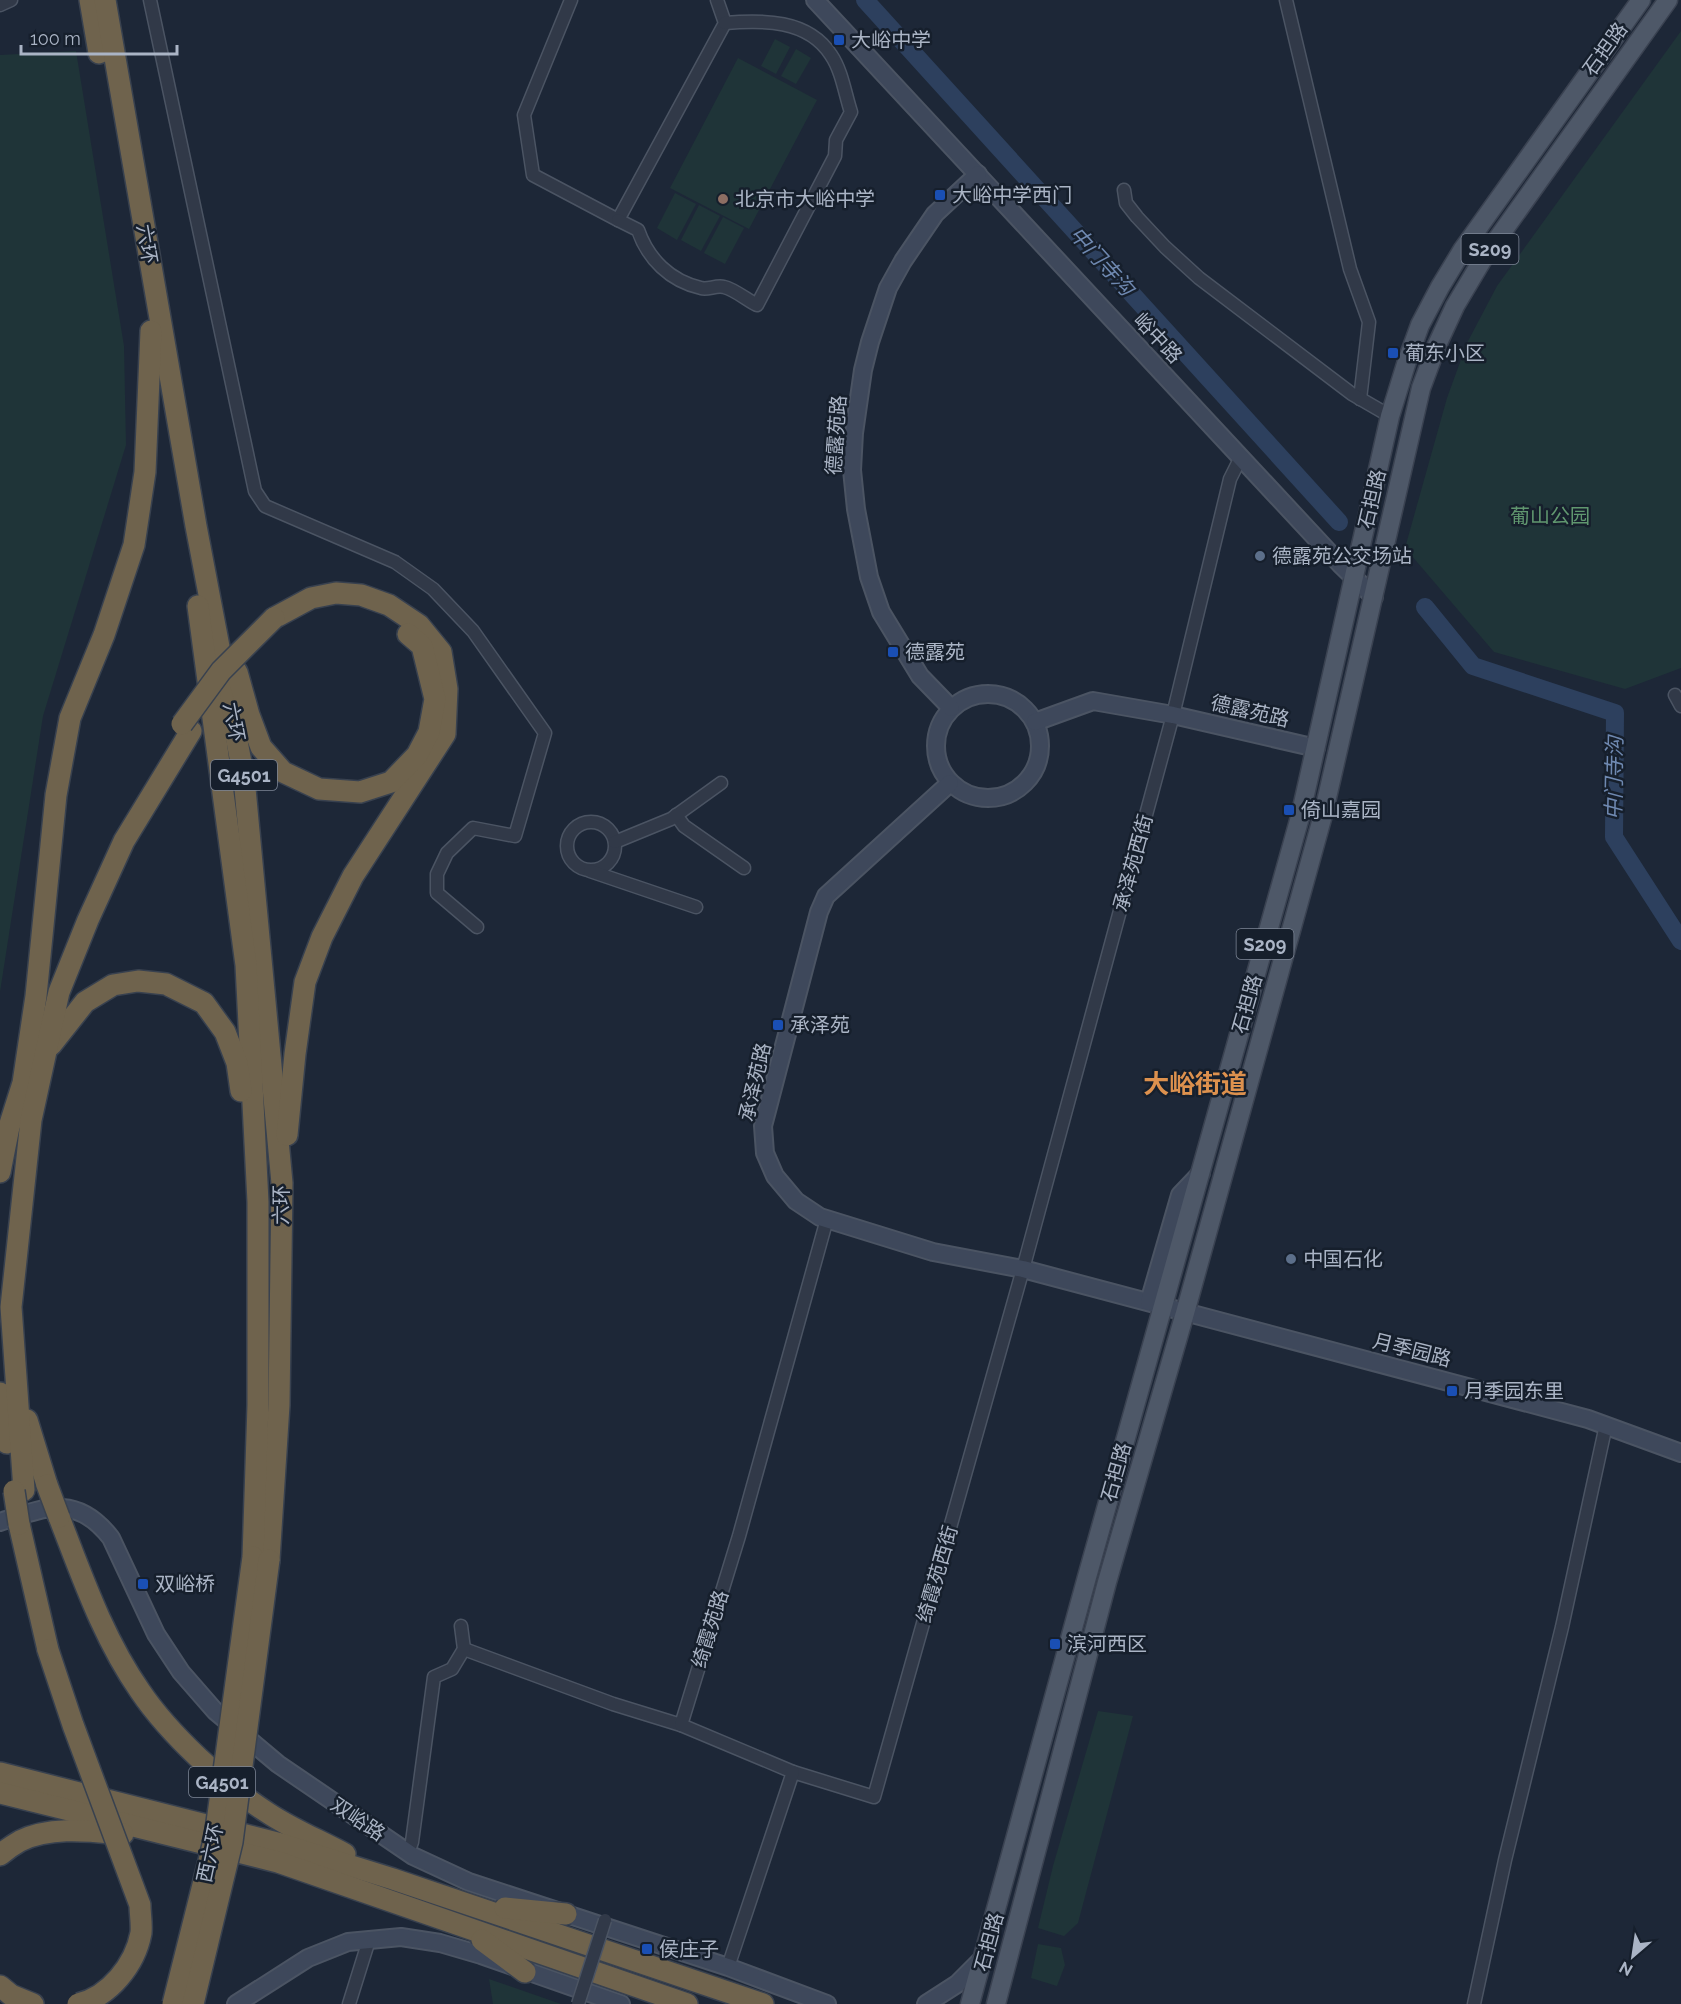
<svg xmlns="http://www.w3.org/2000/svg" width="1681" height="2004" font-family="Raleway,'Noto Sans SC',sans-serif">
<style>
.green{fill:#1f3438}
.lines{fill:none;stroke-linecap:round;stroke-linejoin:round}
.river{stroke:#2d405e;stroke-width:18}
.street-casing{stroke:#4b5463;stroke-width:15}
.secondary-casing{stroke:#4b5463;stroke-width:20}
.primary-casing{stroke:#3a4251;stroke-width:21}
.highway-casing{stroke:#38414f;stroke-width:24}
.street{stroke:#313948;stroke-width:12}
.secondary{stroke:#3e485b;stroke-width:16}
.primary{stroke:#4e5868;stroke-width:18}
.highway{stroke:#6f634d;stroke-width:21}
.street-bridge-casing{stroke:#4b5463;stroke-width:15;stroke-linecap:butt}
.highway-bridge-casing{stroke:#38414f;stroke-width:24;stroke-linecap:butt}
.street-bridge{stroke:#313948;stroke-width:12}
.highway-bridge{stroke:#6f634d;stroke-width:21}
.transit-dot{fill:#1a4fb4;stroke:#161f2c;stroke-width:2}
.education-dot{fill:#8d6e63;stroke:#161f2c;stroke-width:2}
.service-dot{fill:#5c6f8a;stroke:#161f2c;stroke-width:2}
.labels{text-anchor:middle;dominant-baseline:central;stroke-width:5;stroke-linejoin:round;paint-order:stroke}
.shield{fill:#161f2c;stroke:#7e8797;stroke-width:1.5}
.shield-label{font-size:18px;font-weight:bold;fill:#aab4c5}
.poi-label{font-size:20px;fill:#aab4c5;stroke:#161f2c;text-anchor:start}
.street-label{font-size:20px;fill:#aab4c5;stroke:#161f2c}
.park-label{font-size:20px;fill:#60976f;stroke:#161f2c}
.water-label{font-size:21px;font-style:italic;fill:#6f89b1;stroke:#161f2c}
.district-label{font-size:26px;font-weight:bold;fill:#dd914e;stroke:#161f2c}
</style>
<rect width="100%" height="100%" fill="#1d2737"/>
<!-- green -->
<g class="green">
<polygon points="1681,31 1681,668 1625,689 1494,652 1405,548 1447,398 1467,343 1497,286"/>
<polygon points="775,39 790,47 776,74 761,66"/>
<polygon points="796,49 811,58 796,84 781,76"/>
<polygon points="76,51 124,346 126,445 43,716 0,992 0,55"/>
<polygon points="738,58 817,100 749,229 670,188"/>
<polygon points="675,193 696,204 677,240 657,228"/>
<polygon points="699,205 720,216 701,251 681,240"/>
<polygon points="723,217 744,228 725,264 704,253"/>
<polygon points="1098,1711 1133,1716 1078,1923 1064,1936 1038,1928 1053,1866"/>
<polygon points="1038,1944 1061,1948 1065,1965 1057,1986 1031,1978"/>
<polygon points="489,1979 561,2004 493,2004"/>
</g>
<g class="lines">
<!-- river -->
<g class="river">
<polyline points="865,0 1339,522"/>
<polyline points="1425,607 1473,666 1615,713 1614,837 1681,941"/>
</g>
<defs>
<g id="street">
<polyline points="150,0 255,491 265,506 395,562 433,589 473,631 545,733 515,836 473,828 447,853 437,874 437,893 477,927"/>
<polyline points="571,0 524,115 533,175 618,220 725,23 717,0"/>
<polyline points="1286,0 1350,269 1369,322 1360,399"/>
<polyline points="0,5 11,0"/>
<polyline points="1124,190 1126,203 1137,217 1165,247 1199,278 1352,394 1390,416"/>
<path d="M618 220 638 230C648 259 670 281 701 288 708 290 716 285 724 287 734 289 747 300 757 305L835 156 836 140 851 112C845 94 842 71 831 55 808 19 762 20 725 23"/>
<polyline points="1675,695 1681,706"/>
<polyline points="676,815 684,826 744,868"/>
<circle cx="591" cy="846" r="24"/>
<polyline points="615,842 671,819 721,783"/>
<polyline points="590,871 696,907"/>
<polyline points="464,1649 613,1704 681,1725"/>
<polyline points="793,1772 874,1797 1023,1269 1173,715 1230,479 1241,457"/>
<polyline points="408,1853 412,1842 434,1677 452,1669 464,1649 461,1626"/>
<polyline points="728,1967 793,1772 681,1725 739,1536 827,1219"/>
<polyline points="349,2004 369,1940"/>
<polyline points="1474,2004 1505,1860 1562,1627 1606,1425"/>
</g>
<g id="secondary">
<polyline points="815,0 1340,564 1374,597"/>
<circle cx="988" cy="746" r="52"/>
<polyline points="951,708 920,676 881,612 869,577 856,509 852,470 854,433 863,370 870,342 888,288 903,261 935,214 978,174"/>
<polyline points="1035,722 1093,701 1173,715 1316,748"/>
<polyline points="950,783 826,896 819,912 763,1126 765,1153 775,1176 796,1201 820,1217 933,1252 1023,1269 1588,1419 1681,1453"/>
<polyline points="1149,1302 1180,1195 1201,1173"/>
<path d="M0 1522C46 1507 77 1494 111 1538L156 1634 181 1672 215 1711 278 1764 413 1856 469 1882 728 1967 827 2004"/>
<polyline points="236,2004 308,1958 348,1942 401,1937 440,1943 481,1955 621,2004"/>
<polyline points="926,2004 957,1984 983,1958"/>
</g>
<g id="primary">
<polyline points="970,2004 1087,1577 1300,817 1390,416 1407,361 1420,325 1440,287 1463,249 1641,0"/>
<polyline points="996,2004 1107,1582 1185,1313 1323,815 1421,388 1437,345 1455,306 1483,259 1668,0"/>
</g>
<g id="highway">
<polyline points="90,0 99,53"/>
<polyline points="105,0 196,526 244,778 282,1183 279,1405 269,1560"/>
<polyline points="198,606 246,965 258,1202 258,1405 253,1557"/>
<polyline points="274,618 311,598 336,593 361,595 389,605 419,625 441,652 447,689 445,734 353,876 322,937 305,982 295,1054 287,1135"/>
<polyline points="237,672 249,715 261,747 283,772 319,789 360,792 391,782 417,755 429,732 435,699 422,646 408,634"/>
<polyline points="51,1045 85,1002 113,985 138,981 166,984 204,1003 225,1032 237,1063 241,1091"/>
<polyline points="0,1172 9,1127 23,1083 36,996 56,795 70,718 104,635 134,545 145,472 151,331"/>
<polyline points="0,1393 7,1443"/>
<polyline points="27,1420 47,1485"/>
<polyline points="24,1490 11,1307 31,1120 59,992 88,920 124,841 191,731"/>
<path d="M59 1517C82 1576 103 1638 140 1691 169 1734 224 1785 268 1813 292 1829 319 1840 345 1854"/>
<polyline points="19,1524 48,1650"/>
<polyline points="0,1773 281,1844 393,1879 763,2004"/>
<polyline points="0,1793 278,1862 687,2004"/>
<path d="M0 1855C6 1850 13 1845 20 1841 51 1826 89 1831 123 1834"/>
<polyline points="505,1908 566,1914"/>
<polyline points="482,1940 525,1972"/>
<polyline points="0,1986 11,1995 33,2004"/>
</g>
</defs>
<!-- street casing -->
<use href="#street" class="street-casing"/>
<!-- secondary casing -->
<use href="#secondary" class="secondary-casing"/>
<!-- primary casing -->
<use href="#primary" class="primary-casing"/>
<!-- highway casing -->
<use href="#highway" class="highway-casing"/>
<!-- street -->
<use href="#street" class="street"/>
<!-- secondary -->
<use href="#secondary" class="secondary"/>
<!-- primary -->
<use href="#primary" class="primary"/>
<!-- highway -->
<use href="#highway" class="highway"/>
<defs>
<polyline id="street-bridge" points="578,2004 605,1920"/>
<g id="highway-bridge">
<polyline points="182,724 221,671 274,618"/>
<polyline points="47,1485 59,1517"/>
<polyline points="14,1491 19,1524"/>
<path d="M48 1650 73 1725 140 1905C140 1914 142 1924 141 1933 135 1965 109 1997 78 2004"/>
<polyline points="173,2004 215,1837 253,1557"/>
<polyline points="193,2004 232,1842 269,1560"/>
</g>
</defs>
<!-- street-bridge casing -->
<use href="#street-bridge" class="street-bridge-casing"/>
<!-- highway-bridge casing -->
<use href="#highway-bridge" class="highway-bridge-casing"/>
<!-- street-bridge -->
<use href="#street-bridge" class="street-bridge"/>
<!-- highway-bridge -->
<use href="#highway-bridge" class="highway-bridge"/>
</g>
<!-- markers -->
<g class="transit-dot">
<rect x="833" y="34" width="12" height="12" rx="3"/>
<rect x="934" y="189" width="12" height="12" rx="3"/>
<rect x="1387" y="347" width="12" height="12" rx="3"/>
<rect x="887" y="646" width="12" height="12" rx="3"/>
<rect x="1283" y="804" width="12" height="12" rx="3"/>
<rect x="772" y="1019" width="12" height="12" rx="3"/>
<rect x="1446" y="1385" width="12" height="12" rx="3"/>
<rect x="137" y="1578" width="12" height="12" rx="3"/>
<rect x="1049" y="1638" width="12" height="12" rx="3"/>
<rect x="641" y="1943" width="12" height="12" rx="3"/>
</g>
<circle class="education-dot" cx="723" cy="199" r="6"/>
<g class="service-dot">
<circle cx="1260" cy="556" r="6"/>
<circle cx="1291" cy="1259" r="6"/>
</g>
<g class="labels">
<!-- shield labels -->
<g class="shield">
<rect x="1461.5" y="234" width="57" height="30" rx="4.5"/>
<rect x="211" y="760" width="66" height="30" rx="4.5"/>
<rect x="1236.5" y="929" width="57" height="30" rx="4.5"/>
<rect x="189" y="1767" width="66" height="30" rx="4.5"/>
</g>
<g class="shield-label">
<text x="1490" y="249">S209</text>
<text x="244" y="775">G4501</text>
<text x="1265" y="944">S209</text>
<text x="222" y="1782">G4501</text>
</g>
<!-- poi labels -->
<g class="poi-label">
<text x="851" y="40">大峪中学</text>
<text x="952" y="195">大峪中学西门</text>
<text x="735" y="199">北京市大峪中学</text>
<text x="1405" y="353">葡东小区</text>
<text x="1272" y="556">德露苑公交场站</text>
<text x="905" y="652">德露苑</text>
<text x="1301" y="810">倚山嘉园</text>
<text x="790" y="1025">承泽苑</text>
<text x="1303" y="1259">中国石化</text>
<text x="1464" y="1391">月季园东里</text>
<text x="155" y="1584">双峪桥</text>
<text x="1067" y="1644">滨河西区</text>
<text x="659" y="1949">侯庄子</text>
</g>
<!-- street labels -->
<g class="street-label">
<text transform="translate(1605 49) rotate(-54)">石担路</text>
<text transform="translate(147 244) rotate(80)">六环</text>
<text transform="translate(1158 338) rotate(47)">峪中路</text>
<text transform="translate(836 435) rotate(-86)">德露苑路</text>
<text transform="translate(1372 499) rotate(-77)">石担路</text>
<text transform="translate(1250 711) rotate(13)">德露苑路</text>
<text transform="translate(234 722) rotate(79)">六环</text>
<text transform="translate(1133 863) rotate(-75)">承泽苑西街</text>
<text transform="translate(1247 1004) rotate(-74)">石担路</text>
<text transform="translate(755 1082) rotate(-77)">承泽苑路</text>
<text transform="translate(281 1205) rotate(-90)">六环</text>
<text transform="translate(1412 1350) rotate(14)">月季园路</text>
<text transform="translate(1116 1472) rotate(-74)">石担路</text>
<text transform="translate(937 1574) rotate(-74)">绮霞苑西街</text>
<text transform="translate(710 1629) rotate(-73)">绮霞苑路</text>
<text transform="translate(358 1819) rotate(34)">双峪路</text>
<text transform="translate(210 1853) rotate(-78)">西六环</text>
<text transform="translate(989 1942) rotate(-75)">石担路</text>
</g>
<!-- park labels -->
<g class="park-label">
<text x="1550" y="516">葡山公园</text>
</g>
<!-- water labels -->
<g class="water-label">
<text transform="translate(1102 261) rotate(48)">中门寺沟</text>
<text transform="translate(1614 778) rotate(-89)">中门寺沟</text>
</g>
<!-- district labels -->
<g class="district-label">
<text x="1195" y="1084">大峪街道</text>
</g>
</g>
<!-- north arrow -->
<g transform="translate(1633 1956) rotate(209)" stroke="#161f2c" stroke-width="4.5" paint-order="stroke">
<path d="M0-4.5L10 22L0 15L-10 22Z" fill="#aab4c5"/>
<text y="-9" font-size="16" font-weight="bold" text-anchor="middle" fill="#aab4c5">N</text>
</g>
<!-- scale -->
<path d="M21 45v9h156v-9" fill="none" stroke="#aab4c5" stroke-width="3"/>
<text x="30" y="45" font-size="18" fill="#aab4c5" stroke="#161f2c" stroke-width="4.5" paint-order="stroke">100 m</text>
</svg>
